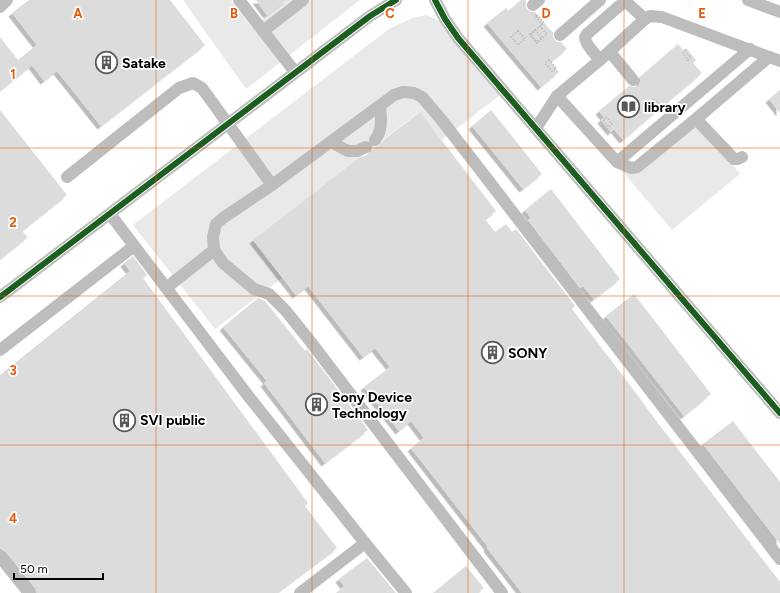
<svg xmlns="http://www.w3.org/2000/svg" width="780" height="593" font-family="Figtree,sans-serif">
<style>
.green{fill:#e9e9e9}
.building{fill:#dcdcdc;filter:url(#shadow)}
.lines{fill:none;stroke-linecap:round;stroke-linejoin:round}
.path{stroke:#b8b8b8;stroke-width:2;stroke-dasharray:1 2;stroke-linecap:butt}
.minor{stroke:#bdbdbd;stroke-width:12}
.cycleway-casing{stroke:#fff;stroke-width:8}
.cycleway{stroke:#1b5e20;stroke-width:6}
.grid{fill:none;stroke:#e8590c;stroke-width:1;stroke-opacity:0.55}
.labels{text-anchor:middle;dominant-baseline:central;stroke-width:3.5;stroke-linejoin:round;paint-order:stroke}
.poi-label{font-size:14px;font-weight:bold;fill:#000;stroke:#fff;text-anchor:start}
.grid-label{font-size:13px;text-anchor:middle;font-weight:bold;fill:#e8590c;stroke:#fff;stroke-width:3.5;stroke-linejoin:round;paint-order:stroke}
</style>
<defs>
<filter id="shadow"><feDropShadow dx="-3.5" dy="3.5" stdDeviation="0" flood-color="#0004"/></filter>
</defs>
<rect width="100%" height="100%" fill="#fff"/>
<!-- green -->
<g class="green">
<polygon points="183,0 231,0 252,28 287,0 360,0 246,89"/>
<polygon points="426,15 440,21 500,95 442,140 419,112 253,240 282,278 215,329 133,225 389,29 412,18"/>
<polygon points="692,115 740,174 672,230 623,172"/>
</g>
<!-- building -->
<g class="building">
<polygon points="29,0 170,0 205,45 101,126 57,71 44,81 32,65 0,91 0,37 18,60 37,45 12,13"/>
<polygon points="256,0 287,0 267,15"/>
<polygon points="521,0 525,0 526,2 526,7 528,10 531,12 535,12 553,33 553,37 555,40 557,42 561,42 567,49 551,62 559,72 541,87 487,23 506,8 508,11"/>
<polygon points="678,44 683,50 686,48 696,60 693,63 702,73 623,140 614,129 611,132 601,120 604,117 599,111 629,86 634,87 638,86 640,82 640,77"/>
<polygon points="780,90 780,113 769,99"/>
<polygon points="0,110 67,195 22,231 28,237 0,259"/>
<polygon points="491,110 542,174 523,189 472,126"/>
<polygon points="420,112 496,211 485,219 495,232 506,224 512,232 516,229 575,306 572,309 639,397 651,414 780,582 780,593 522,593 487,548 488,547 411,448 424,438 411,421 399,431 364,387 390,367 375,348 363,357 308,286 296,295 253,240 359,158 369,154 372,151 373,147 379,146 385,139"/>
<polygon points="551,189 620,279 594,299 583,286 580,288 528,220 531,218 525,210"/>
<polygon points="133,256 147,275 143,278 308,503 305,506 337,548 277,593 37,593 35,588 6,552 0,548 0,375 130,271 124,263"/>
<polygon points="634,294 711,394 684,416 606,316"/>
<polygon points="258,298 265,301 305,351 307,349 368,430 325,463 264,383 267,381 223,327"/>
<polygon points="733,421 780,482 780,544 703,444"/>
<polygon points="367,558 396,593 336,593 344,586 339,579"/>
<polygon points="466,566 484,588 477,593 433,593"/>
</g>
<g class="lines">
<!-- path -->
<g class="path">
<polygon points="537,15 544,23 542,24 535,16"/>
<polygon points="540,26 547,34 537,43 530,35"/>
<polygon points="535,30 542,38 537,42 530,34"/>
<polygon points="518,31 525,39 518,45 511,37"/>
<polygon points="685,51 691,57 688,60 683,53"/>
<polygon points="549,60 556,68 552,71 545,63"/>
<polygon points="654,99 661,106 655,111 648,104"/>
<polygon points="606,117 612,124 609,127 603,120"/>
</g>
<!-- minor -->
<g class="minor">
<polyline points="239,0 295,72"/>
<polyline points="435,0 445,19 458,38 780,413"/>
<polyline points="624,0 645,19"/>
<polyline points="748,0 780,12"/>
<polyline points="533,5 539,0"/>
<polyline points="0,7 7,0"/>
<polyline points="263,31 303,0"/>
<polyline points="560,35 600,0"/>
<polyline points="610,52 633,80"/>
<path d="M600 60C596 55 587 46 586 41 584 37 585 37 587 34L625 1"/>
<polyline points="557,96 617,162 631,168 637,167 696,119 769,57"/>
<polyline points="696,119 734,159 738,159 742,157"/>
<polyline points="536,128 557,96 600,60 645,19 650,16 662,17 780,61"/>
<path d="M375 140C383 130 381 117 380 106"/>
<polyline points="331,142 348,151 357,151 366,147"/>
<polyline points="617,162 750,49"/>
<polyline points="67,177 179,88 193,83 202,88 272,185 223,218 216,224 213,237 214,250 223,263 254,289 269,294 286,311 310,341 502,593"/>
<polyline points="272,185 394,95 403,92 414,93 422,97 440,118 488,180 780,559"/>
<polyline points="110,214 246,393 365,543 406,593"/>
<polyline points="166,288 214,250"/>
<polyline points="0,297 370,16 396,0"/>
<polyline points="0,350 134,246"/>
<polyline points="0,557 29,593"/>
<polyline points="300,593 365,543"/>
</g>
<defs>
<g id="cycleway">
<polyline points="435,0 445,19 458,38 780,413"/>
<polyline points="0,297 370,16 396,0"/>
</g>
</defs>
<!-- cycleway casing -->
<use href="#cycleway" class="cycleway-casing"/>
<!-- cycleway -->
<use href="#cycleway" class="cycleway"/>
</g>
<!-- grid -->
<path class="grid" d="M156 0V593M312 0V593M468 0V593M624 0V593M0 148H780M0 296H780M0 445H780"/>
<!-- icons -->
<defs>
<symbol id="building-ring" viewBox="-11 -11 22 22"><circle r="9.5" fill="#fff" stroke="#595959" stroke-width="1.5"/><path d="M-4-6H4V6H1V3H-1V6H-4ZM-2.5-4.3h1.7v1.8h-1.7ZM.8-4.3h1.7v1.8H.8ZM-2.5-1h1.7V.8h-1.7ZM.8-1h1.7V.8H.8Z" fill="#595959"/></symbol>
<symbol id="library-ring" viewBox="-11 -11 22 22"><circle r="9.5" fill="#fff" stroke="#595959" stroke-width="1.5"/><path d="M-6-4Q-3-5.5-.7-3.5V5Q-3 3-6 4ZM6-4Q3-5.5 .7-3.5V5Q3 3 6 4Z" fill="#595959"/></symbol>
</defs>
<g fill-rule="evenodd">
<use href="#building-ring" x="94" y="50" width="25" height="25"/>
<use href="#library-ring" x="616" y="94" width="25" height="25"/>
<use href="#building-ring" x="480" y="340" width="25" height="25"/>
<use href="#building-ring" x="304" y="392" width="25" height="25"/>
<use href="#building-ring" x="112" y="408" width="25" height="25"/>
</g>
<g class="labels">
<!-- poi labels -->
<g class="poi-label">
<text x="122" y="63">Satake</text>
<text x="644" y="107">library</text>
<text x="508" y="353">SONY</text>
<text x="332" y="397">Sony Device<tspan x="332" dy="16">Technology</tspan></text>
<text x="140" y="420">SVI public</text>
</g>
</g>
<g class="grid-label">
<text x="78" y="18">A</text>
<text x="234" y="18">B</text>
<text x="390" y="18">C</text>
<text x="546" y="18">D</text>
<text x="702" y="18">E</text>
<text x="13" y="79">1</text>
<text x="13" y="227">2</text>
<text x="13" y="375">3</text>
<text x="13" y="523">4</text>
</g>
<!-- scale -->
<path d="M14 573v6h89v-6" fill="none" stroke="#000000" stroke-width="2"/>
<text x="20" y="573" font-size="12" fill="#000000" stroke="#ffffff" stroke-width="3" paint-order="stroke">50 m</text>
</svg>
